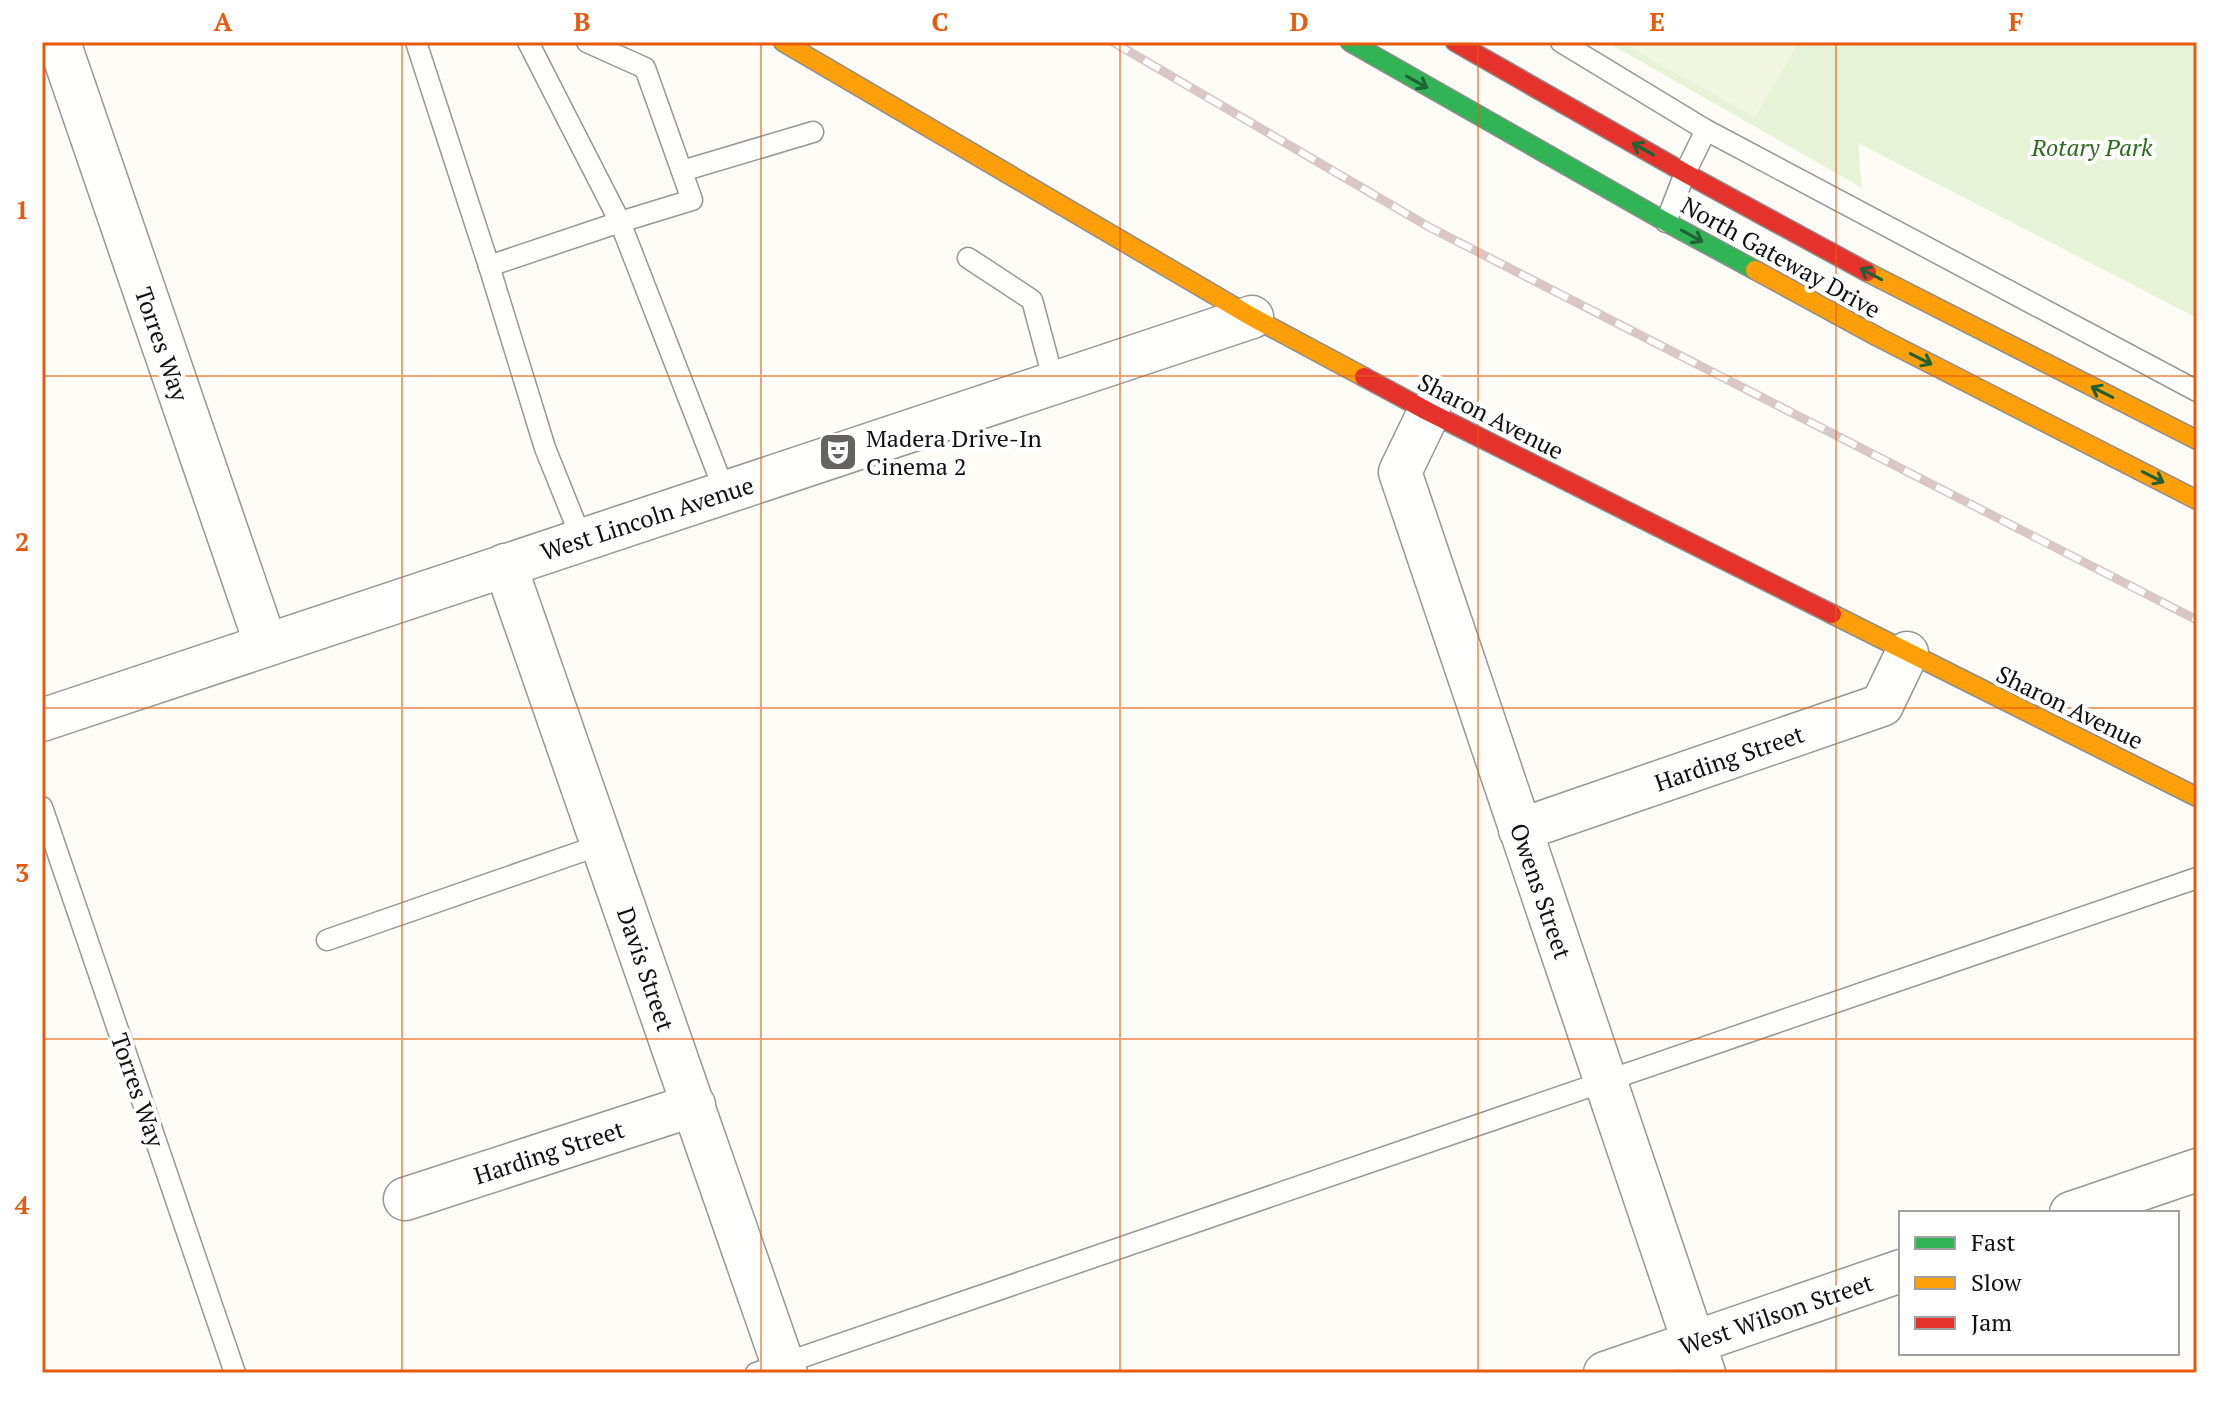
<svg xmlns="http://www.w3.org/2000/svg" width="2239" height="1415" font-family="'PT Serif',serif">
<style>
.green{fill:#e7f3d7}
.pitch{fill:#f0f6e1}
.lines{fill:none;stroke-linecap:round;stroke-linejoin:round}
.lane-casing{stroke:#979795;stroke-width:23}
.street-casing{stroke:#979795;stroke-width:45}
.fast-casing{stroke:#8e8d8b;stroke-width:21}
.slow-casing{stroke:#8e8d8b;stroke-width:21}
.jam-casing{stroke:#8e8d8b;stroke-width:21}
.lane{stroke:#fffffe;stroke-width:20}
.street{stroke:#fffffe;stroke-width:42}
.fast{stroke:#30b455;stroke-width:18}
.slow{stroke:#ff9f0a;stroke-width:18}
.jam{stroke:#e5322d;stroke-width:18}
.rail-casing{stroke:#d9c6c7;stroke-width:9}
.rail{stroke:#fff;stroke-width:6;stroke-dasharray:18;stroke-linecap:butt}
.oneway{stroke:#206233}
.grid{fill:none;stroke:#e8590c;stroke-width:2;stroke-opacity:0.55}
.labels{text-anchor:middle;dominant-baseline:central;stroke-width:8;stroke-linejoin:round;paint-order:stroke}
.park-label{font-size:24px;font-style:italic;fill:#2f6b1f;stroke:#fff}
.street-label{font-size:24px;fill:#111;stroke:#fff}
.poi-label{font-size:24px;fill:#111;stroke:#fff;text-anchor:start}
.neatline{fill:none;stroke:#e8590c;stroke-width:3}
.grid-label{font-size:26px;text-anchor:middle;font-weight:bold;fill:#e8590c}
</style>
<rect width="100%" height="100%" fill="#fdfcf7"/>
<!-- green -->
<polygon class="green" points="1607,42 2197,42 2197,318 1858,143 1862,188"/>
<!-- pitch -->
<polygon class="pitch" points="1620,42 1799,42 1755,117"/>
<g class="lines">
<defs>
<g id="lane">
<polyline points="416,42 489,266 545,448 582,540"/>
<polyline points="528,42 620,222 692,200 645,68 587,42"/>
<polyline points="1561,42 1706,130 2197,391"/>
<polyline points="682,171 813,132"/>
<polyline points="1666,222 1685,173 1706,130"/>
<polyline points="968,258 1032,300 1054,382"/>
<polyline points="489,266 620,222 725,492"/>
<polyline points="42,807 235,1373"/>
<polyline points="327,940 603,844"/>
<polyline points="756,1373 2197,878"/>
</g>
<g id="street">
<polyline points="59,42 266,645"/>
<polyline points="1429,412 1400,472 1704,1373"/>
<polyline points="505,565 786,1373"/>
<polyline points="42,720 1252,317"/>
<polyline points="1520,830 1882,705 1907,653"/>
<polyline points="405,1199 694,1105"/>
<polyline points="2071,1213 2197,1170"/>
<polyline points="1605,1373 1901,1271"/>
</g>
<polyline id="fast" points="1350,42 1666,222 1755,270"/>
<g id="slow">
<polyline points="783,42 1252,317 1364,377"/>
<polyline points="1755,270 1878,337 2197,500"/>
<polyline points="1867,272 2197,440"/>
<polyline points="1832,614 2197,797"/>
</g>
<g id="jam">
<polyline points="1455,42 1685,173 1867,272"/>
<polyline points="1364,377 1429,412 1832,614"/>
</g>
</defs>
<!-- lane casing -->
<use href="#lane" class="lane-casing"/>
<!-- street casing -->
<use href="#street" class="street-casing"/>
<!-- fast casing -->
<use href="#fast" class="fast-casing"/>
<!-- slow casing -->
<use href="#slow" class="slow-casing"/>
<!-- jam casing -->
<use href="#jam" class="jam-casing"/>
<!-- lane -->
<use href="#lane" class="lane"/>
<!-- street -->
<use href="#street" class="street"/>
<!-- fast -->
<use href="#fast" class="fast"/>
<!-- slow -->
<use href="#slow" class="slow"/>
<!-- jam -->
<use href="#jam" class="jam"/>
<defs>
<polyline id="rail" points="1113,42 1429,227 2197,620"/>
</defs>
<!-- rail casing -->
<use href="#rail" class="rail-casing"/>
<!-- rail -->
<use href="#rail" class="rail"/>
</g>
<!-- one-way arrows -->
<defs><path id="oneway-shaft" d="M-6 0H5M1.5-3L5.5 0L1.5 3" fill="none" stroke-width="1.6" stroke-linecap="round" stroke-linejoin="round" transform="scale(2)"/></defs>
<g class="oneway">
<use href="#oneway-shaft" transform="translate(1417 82) rotate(29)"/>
<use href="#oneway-shaft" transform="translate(1643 149) rotate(-150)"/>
<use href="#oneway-shaft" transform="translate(1692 236) rotate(29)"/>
<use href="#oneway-shaft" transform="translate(1871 274) rotate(-152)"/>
<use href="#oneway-shaft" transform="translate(1921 359) rotate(27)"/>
<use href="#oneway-shaft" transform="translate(2102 392) rotate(-153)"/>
<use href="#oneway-shaft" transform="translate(2153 477) rotate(27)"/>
</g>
<!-- grid -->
<path class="grid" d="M402 42V1373M761 42V1373M1120 42V1373M1478 42V1373M1836 42V1373M42 376H2197M42 708H2197M42 1039H2197"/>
<!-- icons -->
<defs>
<symbol id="theatre-square" viewBox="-11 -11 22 22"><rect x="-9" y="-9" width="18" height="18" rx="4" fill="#646362" stroke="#fff"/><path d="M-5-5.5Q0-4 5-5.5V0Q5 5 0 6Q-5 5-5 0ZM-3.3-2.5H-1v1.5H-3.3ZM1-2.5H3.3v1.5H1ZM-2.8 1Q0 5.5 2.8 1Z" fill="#fff"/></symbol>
</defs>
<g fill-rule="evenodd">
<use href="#theatre-square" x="816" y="430" width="44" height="44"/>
</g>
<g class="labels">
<!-- park labels -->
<g class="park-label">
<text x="2092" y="147">Rotary Park</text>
</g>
<!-- street labels -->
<g class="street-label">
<text transform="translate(1781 257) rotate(29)">North Gateway Drive</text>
<text transform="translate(162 344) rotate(71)">Torres Way</text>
<text transform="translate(1491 416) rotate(27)">Sharon Avenue</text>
<text transform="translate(647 518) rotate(-18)">West Lincoln Avenue</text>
<text transform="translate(2070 707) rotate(26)">Sharon Avenue</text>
<text transform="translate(1729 758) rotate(-19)">Harding Street</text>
<text transform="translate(1541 891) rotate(71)">Owens Street</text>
<text transform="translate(646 969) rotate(71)">Davis Street</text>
<text transform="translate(138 1090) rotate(71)">Torres Way</text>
<text transform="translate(549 1152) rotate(-18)">Harding Street</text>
<text transform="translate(1776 1314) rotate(-19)">West Wilson Street</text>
</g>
<!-- poi labels -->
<g class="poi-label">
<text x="866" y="438">Madera Drive-In<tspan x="866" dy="28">Cinema 2</tspan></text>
</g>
</g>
<!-- border -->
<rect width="2239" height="1415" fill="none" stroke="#ffffff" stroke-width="88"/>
<!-- legend -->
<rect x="1899" y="1211" width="280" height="144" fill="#ffffff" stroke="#a0a0a0" stroke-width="2"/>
<rect x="1915" y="1237" width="40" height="12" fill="#30b455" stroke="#a0a0a0" stroke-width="2"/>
<text x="1971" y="1251" font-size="24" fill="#111111">Fast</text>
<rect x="1915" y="1277" width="40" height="12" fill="#ff9f0a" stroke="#a0a0a0" stroke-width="2"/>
<text x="1971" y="1291" font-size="24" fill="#111111">Slow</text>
<rect x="1915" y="1317" width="40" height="12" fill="#e5322d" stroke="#a0a0a0" stroke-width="2"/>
<text x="1971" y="1331" font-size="24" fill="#111111">Jam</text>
<rect x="44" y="44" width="2151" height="1327" class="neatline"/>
<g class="grid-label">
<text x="223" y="31">A</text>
<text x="582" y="31">B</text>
<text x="940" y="31">C</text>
<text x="1299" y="31">D</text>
<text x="1657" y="31">E</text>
<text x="2016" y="31">F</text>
<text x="22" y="219">1</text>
<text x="22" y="551">2</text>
<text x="22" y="882">3</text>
<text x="22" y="1214">4</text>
</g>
</svg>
